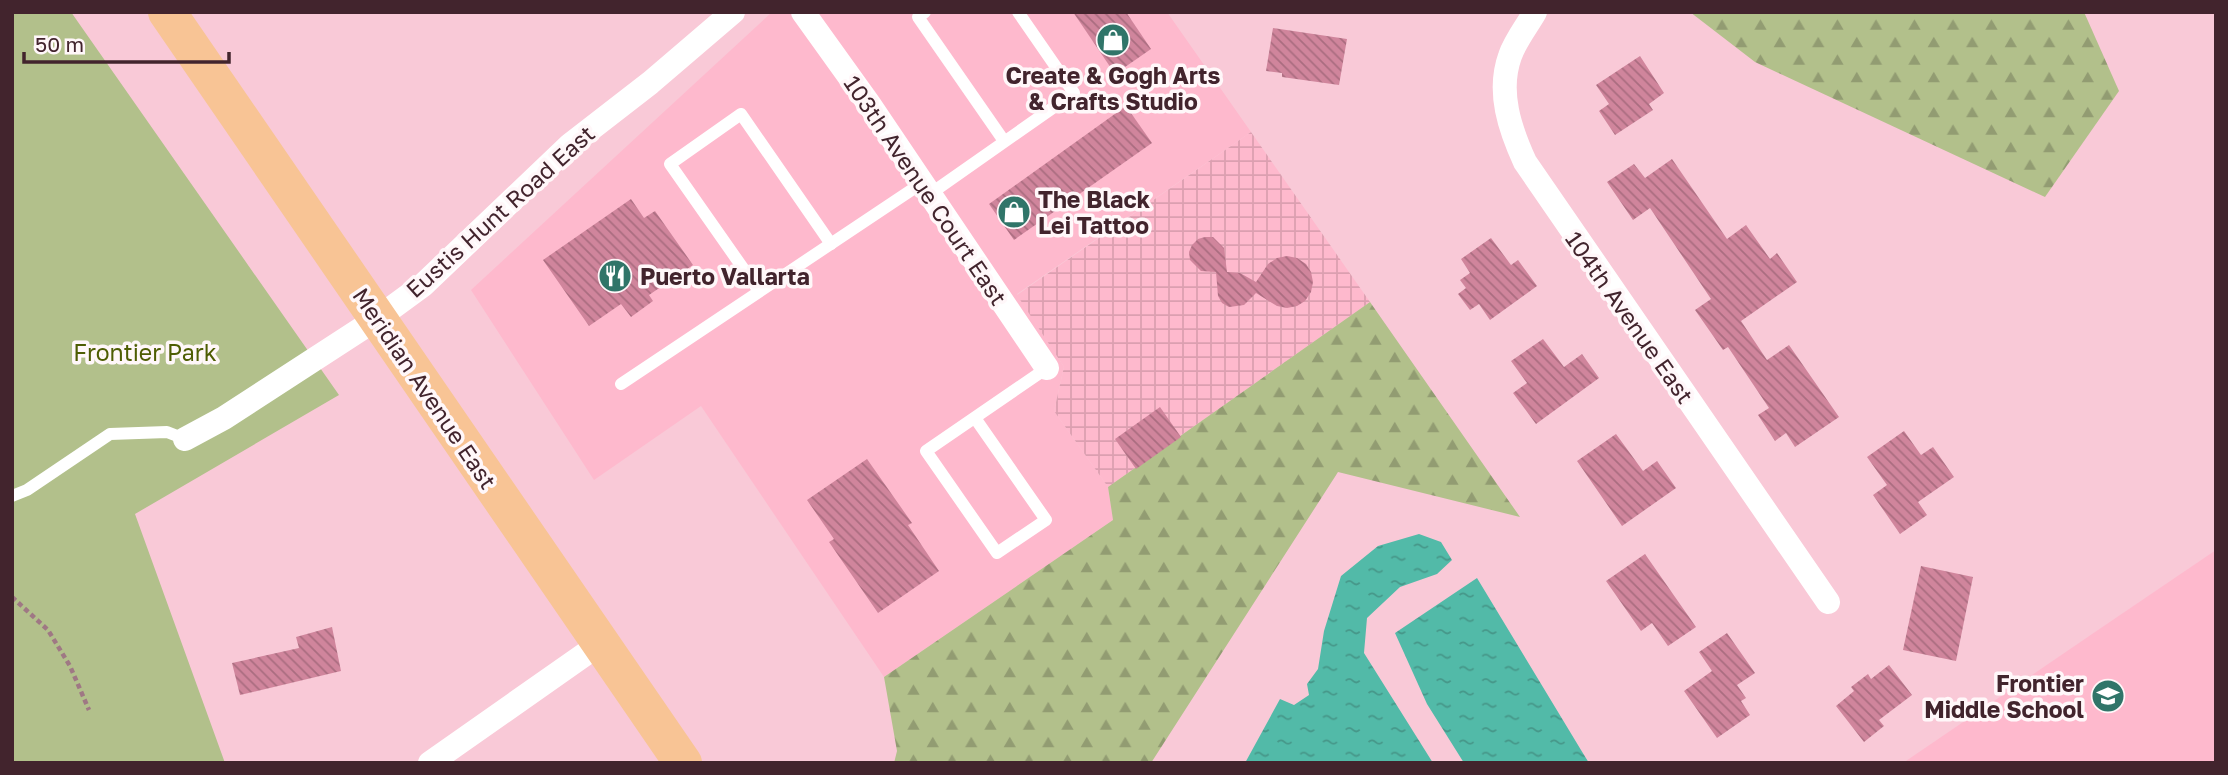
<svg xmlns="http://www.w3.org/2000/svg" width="2228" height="775" font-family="'Golos Text',sans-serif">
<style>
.built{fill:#feb9cd}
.industrial{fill:url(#industrial-grid)}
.forest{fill:url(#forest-firs)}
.green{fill:#b2c08b}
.water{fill:url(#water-ripples)}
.building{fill:url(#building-back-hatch)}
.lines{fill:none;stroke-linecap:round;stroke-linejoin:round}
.path{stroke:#9f7884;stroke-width:4.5;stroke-dasharray:5 3.5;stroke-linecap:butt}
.lane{stroke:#fff;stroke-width:12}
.street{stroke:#fff;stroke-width:24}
.primary{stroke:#f8c495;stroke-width:38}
.labels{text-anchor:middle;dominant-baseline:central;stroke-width:7;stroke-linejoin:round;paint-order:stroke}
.poi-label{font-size:23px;font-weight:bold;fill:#42242d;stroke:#fff7f9;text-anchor:start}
.street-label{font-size:23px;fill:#42242d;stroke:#fff7f9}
.park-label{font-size:23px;fill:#4e5d03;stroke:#fff7f9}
</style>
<defs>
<pattern id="industrial-grid" width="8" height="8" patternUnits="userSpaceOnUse" patternTransform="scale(1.75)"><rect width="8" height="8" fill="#feb9cd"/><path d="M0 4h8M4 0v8" fill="none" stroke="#db9fb0"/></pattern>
<pattern id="forest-firs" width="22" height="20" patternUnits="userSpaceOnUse" patternTransform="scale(1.75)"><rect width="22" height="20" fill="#b2c08b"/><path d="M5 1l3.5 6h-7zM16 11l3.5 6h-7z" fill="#929c72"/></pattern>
<pattern id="water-ripples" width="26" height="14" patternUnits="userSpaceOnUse" patternTransform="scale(1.75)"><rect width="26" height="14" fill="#52baa8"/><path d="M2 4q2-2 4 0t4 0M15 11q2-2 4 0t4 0" fill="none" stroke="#469789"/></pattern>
<pattern id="building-back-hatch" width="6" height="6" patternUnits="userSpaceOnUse" patternTransform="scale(1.75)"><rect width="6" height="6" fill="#d0859c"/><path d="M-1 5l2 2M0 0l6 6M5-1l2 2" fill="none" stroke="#aa6d80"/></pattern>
</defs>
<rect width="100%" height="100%" fill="#f9c9d7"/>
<!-- built -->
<g class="built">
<polygon points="772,12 1167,12 1251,132 1017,294 1064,367 1054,411 1108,487 1113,520 884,677 701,406 594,480 471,290"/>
<polygon points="2216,550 2216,763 1903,763 2098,630"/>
</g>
<!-- industrial -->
<polygon class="industrial" points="1251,132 1370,302 1108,487 1054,411 1064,367 1017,295"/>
<!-- forest -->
<g class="forest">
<polygon points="1690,12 2084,12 2119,91 2045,197 1755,62"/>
<polygon points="1370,302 1520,517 1338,472 1151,763 894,763 897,751 884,677 1113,520 1108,487"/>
</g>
<!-- green -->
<polygon class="green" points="12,12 71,12 339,395 135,514 225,763 12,763"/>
<!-- water -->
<g class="water">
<polygon points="1419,534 1441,542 1452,560 1437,574 1400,587 1367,618 1364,653 1433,763 1245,763 1280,699 1294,705 1309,695 1307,684 1318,669 1324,631 1341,576 1378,546"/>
<polygon points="1477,578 1581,750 1589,763 1464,763 1427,704 1395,633"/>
</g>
<!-- building -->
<g class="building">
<polygon points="1073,12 1126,12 1151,49 1115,74"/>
<polygon points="1273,28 1347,39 1339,85 1282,77 1282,73 1266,71"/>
<polygon points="1640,56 1664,93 1649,104 1653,110 1615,135 1599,111 1609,104 1596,85"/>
<polygon points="1126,106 1152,143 1014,240 989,204"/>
<polygon points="1672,159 1727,239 1746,225 1770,259 1777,253 1797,282 1741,321 1767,360 1789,345 1839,417 1795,447 1786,433 1775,441 1758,415 1769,408 1728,347 1723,350 1695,310 1711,299 1650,208 1633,220 1607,182 1634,164 1645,178"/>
<polygon points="631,199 644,218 655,211 693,265 649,295 653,301 631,317 621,304 589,326 543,260"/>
<polygon points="1205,237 1213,237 1224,248 1227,272 1240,273 1256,282 1268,264 1277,258 1287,256 1297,258 1306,264 1311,272 1313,282 1311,292 1305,301 1297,306 1287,308 1277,306 1256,293 1244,305 1229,307 1222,303 1218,296 1216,272 1201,271 1190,260 1189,252 1192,245 1198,239"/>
<polygon points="1491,238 1511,265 1518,260 1537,286 1490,320 1479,304 1470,310 1458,294 1466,288 1460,280 1470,273 1461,259"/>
<polygon points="1543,339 1564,367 1582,354 1599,378 1536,424 1513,393 1527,383 1511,361"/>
<polygon points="1160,407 1181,437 1136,469 1115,439"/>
<polygon points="1904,431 1921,455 1933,447 1954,477 1918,502 1927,515 1900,534 1873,495 1887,485 1867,457"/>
<polygon points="1616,434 1643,471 1657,461 1676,488 1622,526 1577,461"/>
<polygon points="867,459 912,523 908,525 939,571 878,613 829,542 834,539 807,500"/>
<polygon points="1645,554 1696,627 1668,646 1652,623 1641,631 1606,581"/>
<polygon points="1921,566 1973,577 1956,661 1903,650"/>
<polygon points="332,627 341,671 240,695 232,663 299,648 296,637"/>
<polygon points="1727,633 1755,673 1737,685 1746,698 1741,701 1750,715 1717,738 1684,691 1712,671 1699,652"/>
<polygon points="1889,665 1912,695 1879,720 1884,726 1864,742 1836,706 1854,691 1851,687 1868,674 1871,679"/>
</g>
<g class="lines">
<!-- path -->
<polyline class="path" points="12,597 48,630 70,666 89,710"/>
<!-- lane -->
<g class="lane">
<polyline points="925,12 918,17 1004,141"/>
<polyline points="930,194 1074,93 1018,12"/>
<polyline points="759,291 670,164 741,114 831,244"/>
<polyline points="621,384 922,183"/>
<polyline points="975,418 1046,520 997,553 926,451 1047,368"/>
<polyline points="12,496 27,490 110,434 167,432 185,439"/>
</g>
<!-- street -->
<g class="street">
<polyline points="803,12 869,104 1047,368"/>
<path d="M1535 12C1527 26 1515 41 1510 56 1497 92 1510 129 1525 162L1828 602"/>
<polyline points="185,439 224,418 378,318 423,285 570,145 650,83 733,12"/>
<polyline points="430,763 601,643"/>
</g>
<!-- primary -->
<polyline class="primary" points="167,12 683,763"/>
</g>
<!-- icons -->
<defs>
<symbol id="shop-disc" viewBox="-11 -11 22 22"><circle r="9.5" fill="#307569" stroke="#fff7f9"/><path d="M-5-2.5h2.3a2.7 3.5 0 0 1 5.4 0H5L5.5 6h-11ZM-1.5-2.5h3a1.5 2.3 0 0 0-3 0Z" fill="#fff"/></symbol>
<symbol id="restaurant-disc" viewBox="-11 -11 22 22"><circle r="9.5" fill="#307569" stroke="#fff7f9"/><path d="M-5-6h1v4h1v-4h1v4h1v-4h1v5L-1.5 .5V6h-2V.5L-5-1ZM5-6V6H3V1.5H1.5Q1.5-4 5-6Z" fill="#fff"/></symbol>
<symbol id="school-disc" viewBox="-11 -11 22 22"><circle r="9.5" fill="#307569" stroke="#fff7f9"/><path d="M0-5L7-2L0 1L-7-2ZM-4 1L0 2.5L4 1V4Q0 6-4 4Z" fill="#fff"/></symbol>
</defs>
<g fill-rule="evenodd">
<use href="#shop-disc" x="1094" y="21" width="38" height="38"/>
<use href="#shop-disc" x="995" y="193" width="38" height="38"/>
<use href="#restaurant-disc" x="596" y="257" width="38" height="38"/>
<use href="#school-disc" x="2089" y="677" width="38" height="38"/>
</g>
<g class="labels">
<!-- poi labels -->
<g class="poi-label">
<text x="1113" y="75" text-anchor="middle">Create &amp; Gogh Arts<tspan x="1113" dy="26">&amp; Crafts Studio</tspan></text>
<text x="1038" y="199">The Black<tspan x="1038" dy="26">Lei Tattoo</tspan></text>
<text x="640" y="276">Puerto Vallarta</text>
<text x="2084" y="683" text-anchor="end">Frontier<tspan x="2084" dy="26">Middle School</tspan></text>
</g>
<!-- street labels -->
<g class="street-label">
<text transform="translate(926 190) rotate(56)">103th Avenue Court East</text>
<text transform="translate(500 211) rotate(-42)">Eustis Hunt Road East</text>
<text transform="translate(1630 317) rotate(55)">104th Avenue East</text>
<text transform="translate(425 388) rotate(56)">Meridian Avenue East</text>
</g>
<!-- park labels -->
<g class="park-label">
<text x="145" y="352">Frontier Park</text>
</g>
</g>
<!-- border -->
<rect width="2228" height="775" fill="none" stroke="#42242d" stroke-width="28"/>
<!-- scale -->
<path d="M24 52v10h205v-10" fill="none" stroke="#42242d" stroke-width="3.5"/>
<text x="35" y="52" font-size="21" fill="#42242d" stroke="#fff7f9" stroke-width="5" paint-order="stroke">50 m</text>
</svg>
